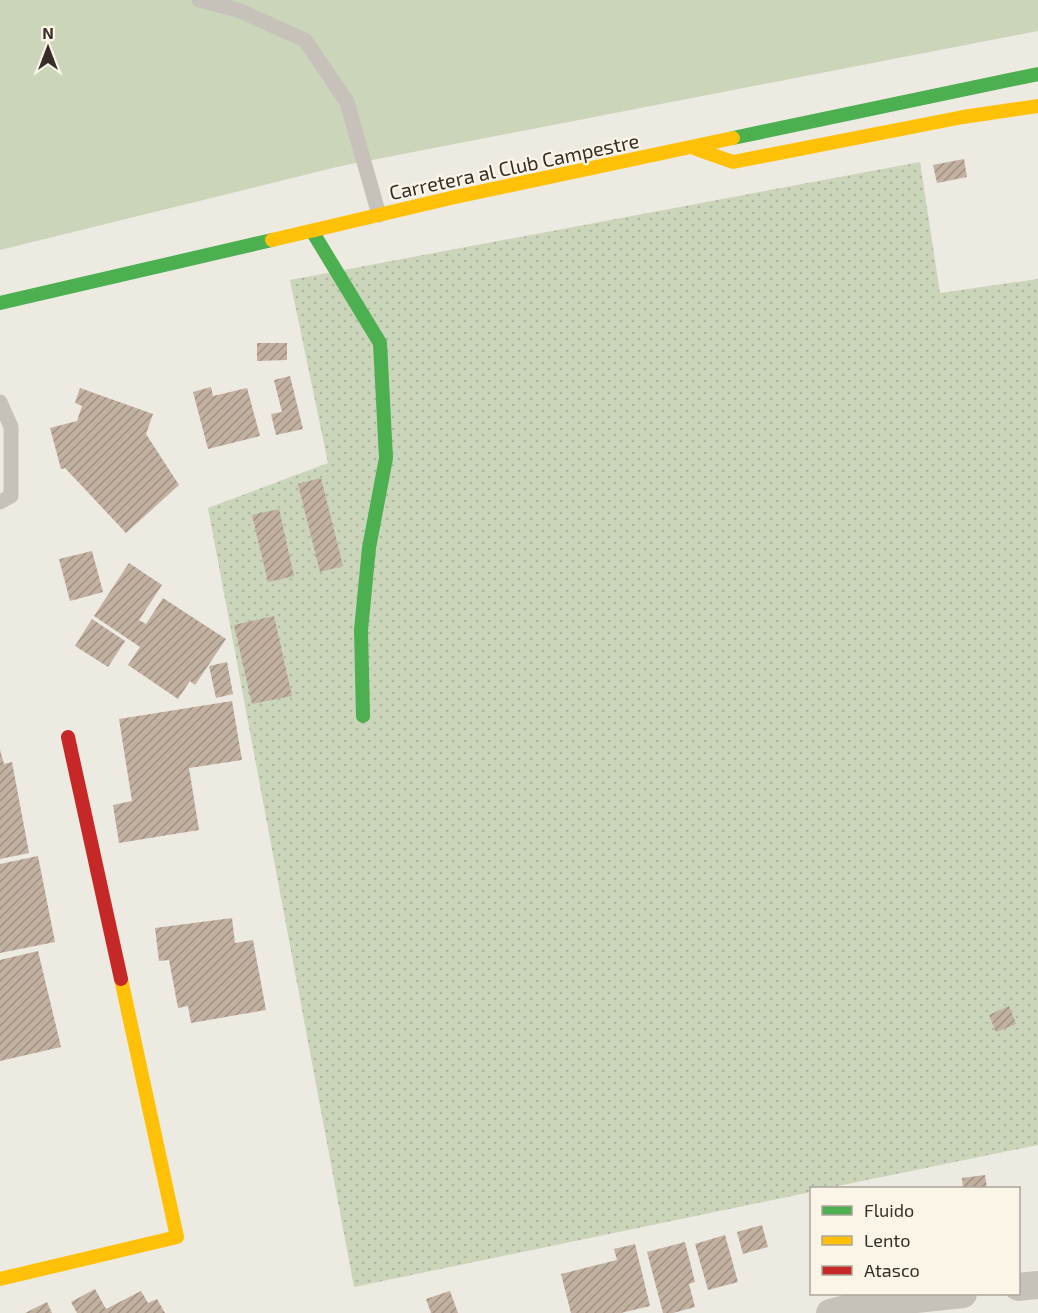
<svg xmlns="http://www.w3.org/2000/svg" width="1038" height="1313" font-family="'Exo 2',sans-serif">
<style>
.grass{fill:#cad5ba}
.park{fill:url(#park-dots)}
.building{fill:url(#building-hatch)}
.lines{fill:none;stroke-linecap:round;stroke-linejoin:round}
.lane{stroke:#c7c2b9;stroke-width:15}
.street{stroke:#c7c2b9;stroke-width:28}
.fast{stroke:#4caf50;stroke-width:14}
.slow{stroke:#ffc107;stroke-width:14}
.jam{stroke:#c62828;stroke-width:14}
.labels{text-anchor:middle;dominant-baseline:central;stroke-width:4.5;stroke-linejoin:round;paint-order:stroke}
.street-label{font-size:20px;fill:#372f27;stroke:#faf5e7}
</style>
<defs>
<pattern id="park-dots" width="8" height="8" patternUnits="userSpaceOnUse" patternTransform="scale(1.5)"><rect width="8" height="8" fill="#cad5ba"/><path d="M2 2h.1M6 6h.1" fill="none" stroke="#aeb7a0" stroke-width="1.8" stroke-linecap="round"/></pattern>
<pattern id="building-hatch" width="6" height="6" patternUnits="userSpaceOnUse" patternTransform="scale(1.5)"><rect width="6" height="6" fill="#c2b1a1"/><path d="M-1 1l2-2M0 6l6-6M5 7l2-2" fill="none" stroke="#9e9083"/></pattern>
</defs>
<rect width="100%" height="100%" fill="#edeae1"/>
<!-- grass -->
<polygon class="grass" points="0,0 1038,0 1038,31 341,166 0,250"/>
<!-- park -->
<polygon class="park" points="920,162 940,293 1038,279 1038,1145 828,1188 812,1188 811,1192 354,1287 208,508 328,463 290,280"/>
<!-- building -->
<g class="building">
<polygon points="964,159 967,177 937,183 933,165"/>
<polygon points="257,343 287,343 287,360 257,361"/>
<polygon points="290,376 303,429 276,435 271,414 282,412 274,380"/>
<polygon points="211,387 213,396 247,388 260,436 208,449 193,392"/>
<polygon points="80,388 153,414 146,434 179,485 126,533 65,468 61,469 50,428 77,421 82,406 75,403"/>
<polygon points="321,478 343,566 320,572 298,484"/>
<polygon points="279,509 294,576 268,582 252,515"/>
<polygon points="92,551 103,592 70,601 59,559"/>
<polygon points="129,563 162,585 139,620 146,624 163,598 226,639 195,685 190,681 178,699 128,665 140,647 94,616"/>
<polygon points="274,616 292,696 252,704 234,625"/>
<polygon points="92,619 125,641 108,667 75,646"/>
<polygon points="227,662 233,694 216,698 209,666"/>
<polygon points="232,701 242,760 189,768 199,830 119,843 113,805 132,801 119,719"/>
<polygon points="0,750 4,764 12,762 29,853 0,859"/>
<polygon points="38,856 55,942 0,953 0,864"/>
<polygon points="232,918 235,943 253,940 266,1010 191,1023 188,1006 178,1008 169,960 159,961 155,928"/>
<polygon points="38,951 61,1047 0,1061 0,960"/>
<polygon points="1009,1006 1016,1024 996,1032 989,1015"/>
<polygon points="985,1175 987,1188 963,1188 962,1178"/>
<polygon points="762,1225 768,1247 743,1254 737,1232"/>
<polygon points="725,1235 738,1282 708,1290 695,1244"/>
<polygon points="685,1242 695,1282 689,1284 695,1307 673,1313 663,1313 647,1252"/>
<polygon points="635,1244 650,1306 621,1313 571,1313 561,1274 617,1260 614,1249"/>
<polygon points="95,1289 106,1309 141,1291 148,1303 157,1299 165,1313 77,1313 71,1302"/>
<polygon points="450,1291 458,1313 431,1313 426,1299"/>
<polygon points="47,1302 52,1313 25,1313"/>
</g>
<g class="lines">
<!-- lane -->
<g class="lane">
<polyline points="199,0 238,10 305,40 347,102 379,215"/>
<polyline points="0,402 11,427 11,496 0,502"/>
</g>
<!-- street -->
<g class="street">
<polyline points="1018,1287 1038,1285"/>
<polyline points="830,1313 861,1305 963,1294"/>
</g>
<!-- fast -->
<g class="fast">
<polyline points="733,138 1038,74"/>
<polyline points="312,231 380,343 386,458 369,548 361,630 363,716"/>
<polyline points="0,303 272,240"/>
</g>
<!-- slow -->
<g class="slow">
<polyline points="696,149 733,162 963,117 1038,106"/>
<polyline points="272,240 455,197 733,138"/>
<polyline points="0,1279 177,1237 121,979"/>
</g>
<!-- jam -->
<polyline class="jam" points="68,737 121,979"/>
</g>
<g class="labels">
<!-- street labels -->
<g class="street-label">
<text transform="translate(514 166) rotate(-12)">Carretera al Club Campestre</text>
</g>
</g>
<!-- legend -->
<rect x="810" y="1187" width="210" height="108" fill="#faf5e7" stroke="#aca69a" stroke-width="1.5"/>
<rect x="822" y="1206" width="30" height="9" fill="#4caf50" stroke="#aca69a" stroke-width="1.5"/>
<text x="864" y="1217" font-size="18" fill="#372f27">Fluido</text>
<rect x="822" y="1236" width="30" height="9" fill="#ffc107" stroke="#aca69a" stroke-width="1.5"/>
<text x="864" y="1247" font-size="18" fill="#372f27">Lento</text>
<rect x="822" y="1266" width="30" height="9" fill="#c62828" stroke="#aca69a" stroke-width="1.5"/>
<text x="864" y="1277" font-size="18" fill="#372f27">Atasco</text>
<!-- north arrow -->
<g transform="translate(48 48)" stroke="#faf5e7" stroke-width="4.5" paint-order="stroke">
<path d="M0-4.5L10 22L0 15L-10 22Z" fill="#372f27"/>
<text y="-9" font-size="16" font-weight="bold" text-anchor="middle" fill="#372f27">N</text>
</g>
</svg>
